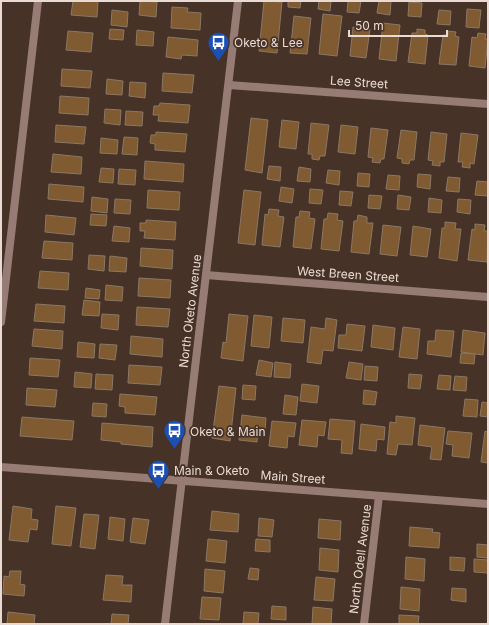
<svg xmlns="http://www.w3.org/2000/svg" width="489" height="625" font-family="Inter,sans-serif">
<style>
.building{fill:#805a30;stroke:#8a7865}
.lines{fill:none;stroke-linecap:round;stroke-linejoin:round}
.minor{stroke:#967c75;stroke-width:8}
.tertiary{stroke:#967c75;stroke-width:8}
.labels{text-anchor:middle;dominant-baseline:central;stroke-width:3.5;stroke-linejoin:round;paint-order:stroke}
.poi-label{font-size:12px;fill:#e9dbd4;stroke:#473227;text-anchor:start}
.street-label{font-size:12px;fill:#e9dbd4;stroke:#473227}
</style>
<rect width="100%" height="100%" fill="#473227"/>
<!-- building -->
<g class="building">
<polygon points="73,1 98,1 97,17 71,15"/>
<polygon points="140,1 157,2 156,17 139,15"/>
<polygon points="264,1 282,2 277,53 259,51"/>
<polygon points="288,1 301,1 300,8 288,7"/>
<polygon points="319,1 331,1 330,11 318,9"/>
<polygon points="348,1 361,1 359,13 347,12"/>
<polygon points="379,1 391,1 390,15 377,13"/>
<polygon points="409,2 422,3 421,17 408,16"/>
<polygon points="172,7 188,8 187,12 201,13 200,30 171,28"/>
<polygon points="467,9 481,10 479,28 466,27"/>
<polygon points="112,10 128,12 127,27 111,25"/>
<polygon points="439,10 451,11 450,25 437,24"/>
<polygon points="323,14 342,16 337,56 319,54"/>
<polygon points="294,16 311,18 307,54 290,53"/>
<polygon points="359,23 367,24 366,28 370,29 366,58 350,56 353,27 358,27"/>
<polygon points="383,23 400,25 396,61 379,59"/>
<polygon points="110,29 124,30 123,40 109,39"/>
<polygon points="417,29 425,30 425,34 428,35 425,64 408,62 412,33 417,33"/>
<polygon points="137,30 154,32 153,46 136,45"/>
<polygon points="68,31 93,33 91,52 66,50"/>
<polygon points="448,31 456,32 455,36 459,37 456,65 439,64 443,35 448,35"/>
<polygon points="478,33 486,34 485,39 488,39 485,68 469,66 472,37 477,38"/>
<polygon points="168,37 198,40 197,56 182,55 181,59 166,57"/>
<polygon points="62,69 92,71 90,88 61,86"/>
<polygon points="163,73 194,75 192,93 162,91"/>
<polygon points="107,79 123,81 122,95 106,94"/>
<polygon points="130,82 146,83 145,98 129,96"/>
<polygon points="60,96 89,98 88,115 59,113"/>
<polygon points="160,103 190,105 188,123 158,121 159,115 153,115 154,106 159,106"/>
<polygon points="105,109 121,110 120,125 104,123"/>
<polygon points="126,111 143,112 142,126 125,125"/>
<polygon points="251,118 268,120 262,173 245,170"/>
<polygon points="282,120 299,122 296,149 279,147"/>
<polygon points="311,123 329,125 325,156 320,156 319,160 312,159 312,154 308,154"/>
<polygon points="56,125 86,127 84,144 55,142"/>
<polygon points="341,125 358,127 355,154 338,152"/>
<polygon points="371,128 388,130 384,159 381,159 380,163 372,162 373,158 368,157"/>
<polygon points="401,130 417,132 414,160 410,160 409,164 402,163 402,159 397,158"/>
<polygon points="156,132 187,134 185,152 155,150 155,144 150,143 151,135 156,135"/>
<polygon points="431,132 447,134 444,162 440,162 440,166 432,165 433,161 428,160"/>
<polygon points="461,133 478,135 474,164 470,163 470,168 462,167 463,162 458,162"/>
<polygon points="124,137 138,138 137,155 122,154"/>
<polygon points="101,138 118,140 117,154 100,153"/>
<polygon points="53,154 82,157 81,174 51,172"/>
<polygon points="145,161 184,164 183,182 144,179"/>
<polygon points="269,166 281,167 280,181 267,179"/>
<polygon points="299,167 311,169 310,182 297,181"/>
<polygon points="101,168 114,169 113,183 99,182"/>
<polygon points="119,169 136,170 135,185 118,184"/>
<polygon points="328,170 340,171 339,185 326,183"/>
<polygon points="358,173 370,174 369,187 357,186"/>
<polygon points="418,174 431,175 430,189 417,187"/>
<polygon points="388,175 400,176 399,190 386,189"/>
<polygon points="448,177 460,178 459,192 446,191"/>
<polygon points="477,181 488,182 488,196 475,195"/>
<polygon points="49,184 84,187 83,202 48,199"/>
<polygon points="281,187 294,189 292,203 279,201"/>
<polygon points="310,189 323,190 321,204 309,203"/>
<polygon points="148,190 180,192 179,210 147,208"/>
<polygon points="244,190 261,192 255,245 238,243"/>
<polygon points="340,191 353,192 351,206 339,205"/>
<polygon points="369,195 382,196 380,209 368,208"/>
<polygon points="398,195 411,197 409,210 397,209"/>
<polygon points="92,197 108,199 107,213 91,211"/>
<polygon points="429,198 442,200 441,213 428,212"/>
<polygon points="115,199 131,200 130,214 114,213"/>
<polygon points="458,199 471,200 470,214 457,212"/>
<polygon points="269,209 279,210 278,216 284,217 280,247 262,245 265,214 268,215"/>
<polygon points="300,211 310,212 309,218 315,219 311,249 293,247 296,217 299,217"/>
<polygon points="328,213 338,214 337,220 343,221 339,251 321,249 324,219 327,219"/>
<polygon points="91,214 107,215 106,226 90,225"/>
<polygon points="46,215 76,218 74,235 45,232"/>
<polygon points="358,215 367,217 367,223 373,223 369,254 351,252 354,221 357,221"/>
<polygon points="146,220 176,222 175,240 144,238 145,231 140,231 140,223 146,223"/>
<polygon points="445,222 456,223 455,229 461,229 457,261 439,258 442,228 445,228"/>
<polygon points="475,224 485,225 484,231 488,231 487,262 468,260 472,229 475,230"/>
<polygon points="383,225 401,227 397,256 380,254"/>
<polygon points="114,226 130,228 129,242 112,241"/>
<polygon points="413,226 431,229 427,257 410,255"/>
<polygon points="44,241 73,243 72,260 42,258"/>
<polygon points="141,248 173,250 172,269 140,266"/>
<polygon points="89,255 105,256 104,271 88,269"/>
<polygon points="110,256 127,258 126,272 109,271"/>
<polygon points="40,271 69,273 68,290 38,288"/>
<polygon points="139,278 171,280 170,298 138,296"/>
<polygon points="106,285 123,287 122,301 105,300"/>
<polygon points="86,288 100,290 99,299 85,298"/>
<polygon points="84,300 100,302 99,316 82,315"/>
<polygon points="36,304 65,306 64,323 34,321"/>
<polygon points="137,307 170,309 168,327 136,325"/>
<polygon points="102,314 119,315 118,330 101,328"/>
<polygon points="229,314 248,316 243,361 221,358 223,342 226,343"/>
<polygon points="254,315 272,317 269,348 251,346"/>
<polygon points="283,318 305,320 303,343 281,341"/>
<polygon points="326,318 337,320 333,351 323,350 321,364 307,362 311,327 325,329"/>
<polygon points="347,324 365,326 362,351 338,348 339,335 346,335"/>
<polygon points="373,325 395,328 393,350 371,347"/>
<polygon points="403,327 420,329 417,359 399,357"/>
<polygon points="34,329 63,331 62,349 32,346"/>
<polygon points="436,330 454,331 451,357 427,354 428,341 435,341"/>
<polygon points="463,330 485,333 483,355 461,352"/>
<polygon points="131,336 163,339 162,357 130,354"/>
<polygon points="78,342 95,344 94,358 77,357"/>
<polygon points="100,344 117,345 115,360 99,358"/>
<polygon points="461,353 475,354 474,364 460,363"/>
<polygon points="30,358 60,360 58,377 29,375"/>
<polygon points="259,360 273,363 271,377 256,375"/>
<polygon points="275,362 291,364 290,378 274,377"/>
<polygon points="349,362 363,364 361,380 346,378"/>
<polygon points="129,365 162,367 160,385 128,383"/>
<polygon points="365,366 378,367 377,381 364,380"/>
<polygon points="75,372 92,374 91,388 74,387"/>
<polygon points="96,374 113,375 112,390 95,389"/>
<polygon points="409,374 422,375 420,389 408,388"/>
<polygon points="439,375 451,376 450,390 437,389"/>
<polygon points="455,376 467,377 466,391 453,390"/>
<polygon points="302,384 319,386 317,403 300,401"/>
<polygon points="243,385 256,386 255,400 242,399"/>
<polygon points="219,386 236,388 230,441 212,438"/>
<polygon points="27,388 57,390 55,407 26,405"/>
<polygon points="364,390 377,392 375,405 363,404"/>
<polygon points="120,394 157,397 155,415 125,413 125,407 119,406"/>
<polygon points="285,395 298,397 296,415 283,414"/>
<polygon points="465,399 478,400 477,417 463,416"/>
<polygon points="482,402 488,403 488,417 480,416"/>
<polygon points="93,403 107,404 106,417 92,416"/>
<polygon points="242,415 266,418 265,431 258,430 257,442 239,440"/>
<polygon points="396,416 415,418 412,445 398,444 396,455 387,454 390,422 396,423"/>
<polygon points="22,417 74,421 72,440 20,436"/>
<polygon points="330,419 355,421 352,454 341,453 342,440 328,439"/>
<polygon points="302,420 326,422 324,436 318,435 317,447 299,445"/>
<polygon points="272,421 296,423 294,437 288,436 287,448 269,446"/>
<polygon points="102,423 153,427 152,447 121,444 121,442 101,440"/>
<polygon points="361,424 385,427 384,440 377,439 376,451 359,449"/>
<polygon points="420,425 445,428 441,460 430,459 432,447 418,445"/>
<polygon points="448,431 472,433 469,458 452,456 453,445 446,444"/>
<polygon points="485,431 488,432 488,463 481,462"/>
<polygon points="13,506 32,509 31,519 38,520 37,530 30,529 28,542 9,540"/>
<polygon points="56,506 76,508 71,546 52,544"/>
<polygon points="212,511 239,514 238,532 210,530"/>
<polygon points="84,514 99,515 95,549 80,547"/>
<polygon points="110,517 125,519 123,541 108,539"/>
<polygon points="133,518 149,520 145,544 130,542"/>
<polygon points="259,518 274,520 272,537 258,536"/>
<polygon points="319,519 341,521 340,540 318,538"/>
<polygon points="410,527 433,529 432,532 440,533 439,548 409,546"/>
<polygon points="208,539 227,541 225,563 206,561"/>
<polygon points="256,539 270,540 270,552 255,551"/>
<polygon points="477,544 488,545 488,558 477,557"/>
<polygon points="320,548 339,550 338,572 319,570"/>
<polygon points="406,557 425,559 424,581 405,579"/>
<polygon points="450,557 465,558 464,571 450,570"/>
<polygon points="474,559 488,560 488,573 474,572"/>
<polygon points="250,568 259,569 258,580 248,579"/>
<polygon points="205,569 225,571 223,593 204,591"/>
<polygon points="10,571 21,571 20,584 25,585 24,596 3,594 4,576 9,577"/>
<polygon points="106,575 123,576 122,585 132,585 131,602 103,600"/>
<polygon points="316,577 335,579 333,601 314,600"/>
<polygon points="401,587 420,589 419,611 400,609"/>
<polygon points="452,588 466,589 466,602 451,600"/>
<polygon points="202,597 221,598 219,620 200,619"/>
<polygon points="272,606 286,607 286,620 271,619"/>
<polygon points="313,607 332,609 331,624 312,624"/>
<polygon points="8,612 35,615 34,624 7,624"/>
<polygon points="244,612 259,613 258,624 243,624"/>
<polygon points="112,614 129,615 128,624 111,624"/>
<polygon points="399,615 419,616 418,624 399,624"/>
</g>
<g class="lines">
<!-- minor -->
<g class="minor">
<polyline points="229,85 488,104"/>
<polyline points="206,275 488,297"/>
<polyline points="1,322 38,1"/>
<polyline points="165,624 238,1"/>
<polyline points="364,624 379,496"/>
</g>
<!-- tertiary -->
<polyline class="tertiary" points="1,467 488,504"/>
</g>
<!-- icons -->
<defs>
<symbol id="bus-pin" viewBox="-11 -11 22 30"><path d="M0 17L-7.5 6A9.5 9.5 0 1 1 7.5 6Z" fill="#1a4fb4" stroke="#473227"/><path d="M-5-6H5V4H4V6H2V4H-2V6H-4V4H-5ZM-3.5-4V0h7V-4ZM-3.5 1.2v1.5H-2V1.2ZM2 1.2v1.5H3.5V1.2Z" fill="#fff"/></symbol>
</defs>
<g fill-rule="evenodd">
<use href="#bus-pin" x="206" y="30" width="25" height="34"/>
<use href="#bus-pin" x="162" y="418" width="25" height="34"/>
<use href="#bus-pin" x="146" y="458" width="25" height="34"/>
</g>
<g class="labels">
<!-- poi labels -->
<g class="poi-label">
<text x="234" y="42">Oketo &amp; Lee</text>
<text x="190" y="431">Oketo &amp; Main</text>
<text x="174" y="470">Main &amp; Oketo</text>
</g>
<!-- street labels -->
<g class="street-label">
<text transform="translate(359 82) rotate(4)">Lee Street</text>
<text transform="translate(348 274) rotate(4)">West Breen Street</text>
<text transform="translate(190 311) rotate(-83)">North Oketo Avenue</text>
<text transform="translate(293 477) rotate(4)">Main Street</text>
<text transform="translate(360 559) rotate(-83)">North Odell Avenue</text>
</g>
</g>
<!-- border -->
<rect width="489" height="625" fill="none" stroke="#e9dbd4" stroke-width="4"/>
<!-- scale -->
<path d="M349 30v6h98v-6" fill="none" stroke="#e9dbd4" stroke-width="2"/>
<text x="355" y="30" font-size="12" fill="#e9dbd4" stroke="#473227" stroke-width="3" paint-order="stroke">50 m</text>
</svg>
